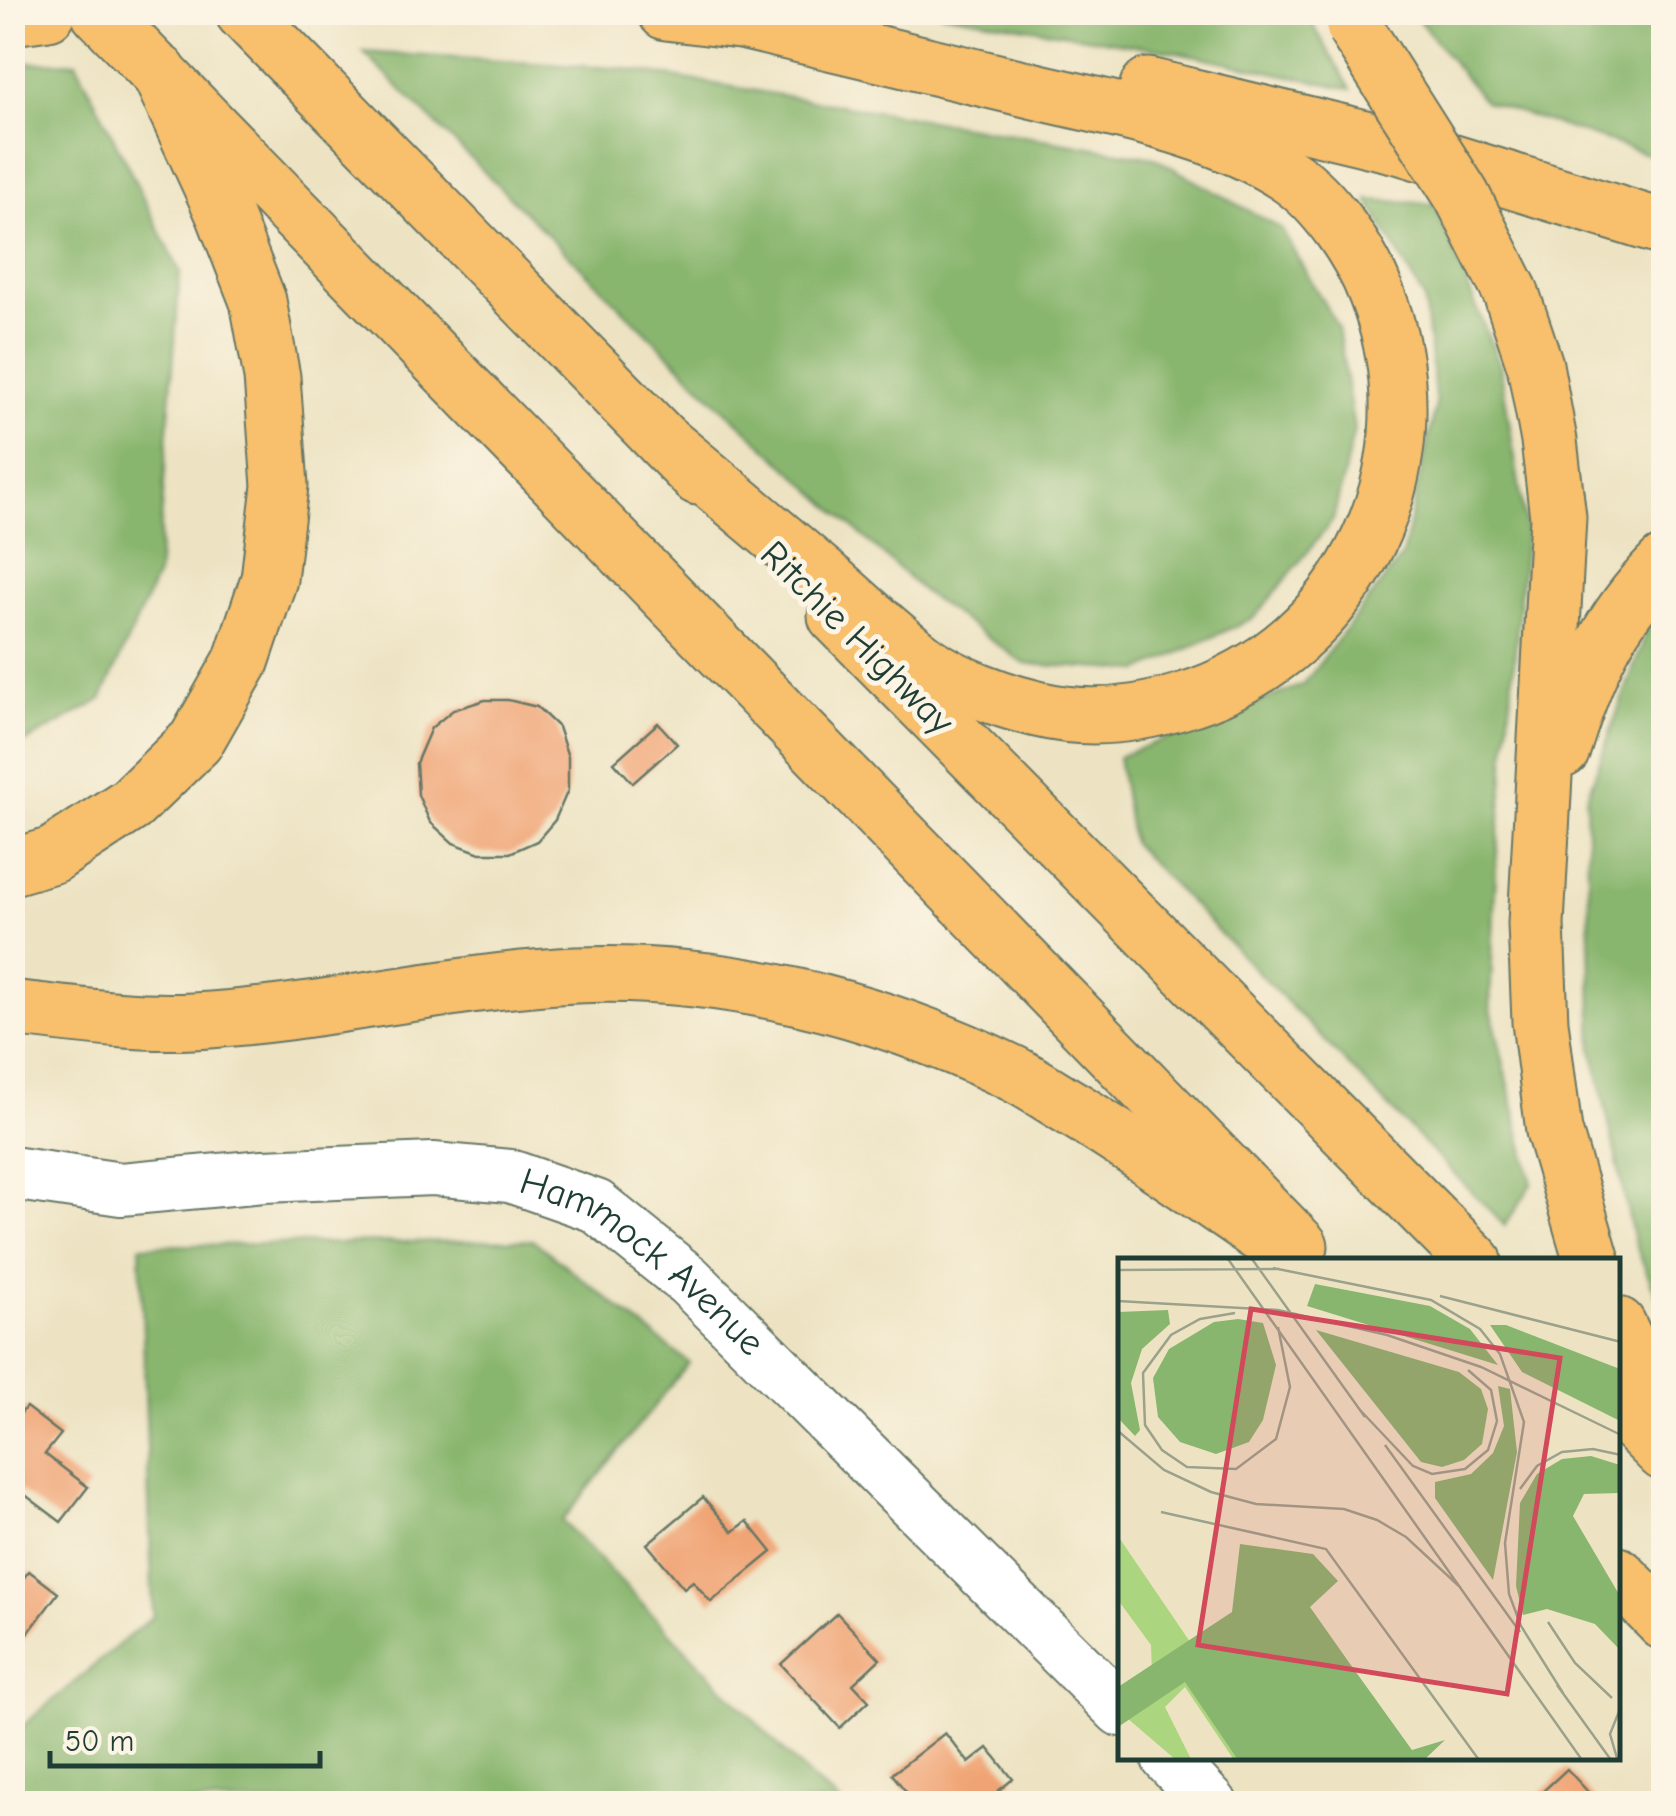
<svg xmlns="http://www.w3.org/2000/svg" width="1676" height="1816" font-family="'Comic Neue',sans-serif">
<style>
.forest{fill:#89b66e;stroke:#547a51;stroke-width:2.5}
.building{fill:#f0a475}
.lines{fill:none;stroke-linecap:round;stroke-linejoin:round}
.minor-casing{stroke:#677766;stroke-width:56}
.major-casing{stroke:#677766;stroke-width:59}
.highway-casing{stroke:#677766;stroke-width:59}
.minor{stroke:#fff;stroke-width:52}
.major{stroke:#f8bf6c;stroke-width:55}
.highway{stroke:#f8bf6c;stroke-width:55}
.highway-bridge-casing{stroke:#677766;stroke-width:59;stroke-linecap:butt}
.highway-bridge{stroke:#f8bf6c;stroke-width:55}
.labels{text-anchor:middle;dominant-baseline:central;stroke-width:10;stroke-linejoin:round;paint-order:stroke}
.street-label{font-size:38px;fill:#1f3d34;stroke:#fcf5e5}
.inset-road{fill:none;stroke:#9ba18a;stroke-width:2.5}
.view{fill:#d1495b;fill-opacity:0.15;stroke:#d1495b;stroke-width:5}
.inset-edge{fill:none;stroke:#1f3d34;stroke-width:5}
</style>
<rect width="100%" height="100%" fill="#fcf5e5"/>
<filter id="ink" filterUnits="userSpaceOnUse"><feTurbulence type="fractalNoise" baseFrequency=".01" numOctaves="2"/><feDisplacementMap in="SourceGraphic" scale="20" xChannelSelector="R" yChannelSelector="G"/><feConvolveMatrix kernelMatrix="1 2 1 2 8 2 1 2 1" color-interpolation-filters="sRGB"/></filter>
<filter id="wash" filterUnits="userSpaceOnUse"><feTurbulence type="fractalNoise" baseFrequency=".0048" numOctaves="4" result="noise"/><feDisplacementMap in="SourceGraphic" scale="40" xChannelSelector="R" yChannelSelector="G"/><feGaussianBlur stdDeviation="2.25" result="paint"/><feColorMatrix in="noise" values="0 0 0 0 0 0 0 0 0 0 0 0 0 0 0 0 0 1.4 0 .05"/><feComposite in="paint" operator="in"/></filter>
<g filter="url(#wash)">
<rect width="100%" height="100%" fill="#ede3c3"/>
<!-- forest -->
<g class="forest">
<polygon points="941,13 1297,13 1313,25 1351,89 1183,53"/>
<polygon points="1413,13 1663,13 1663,159 1484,101"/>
<polygon points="363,52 625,69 1155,158 1281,229 1338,328 1354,430 1333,520 1255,617 1140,671 1025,664 926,594 722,407"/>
<polygon points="76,62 180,272 157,575 101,700 13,749 13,63"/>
<polygon points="1368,200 1434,204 1500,365 1526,529 1496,864 1490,1005 1532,1184 1505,1226 1132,843 1118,757 1303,685 1402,556 1436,405 1424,299"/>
<polygon points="1663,615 1663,1311 1634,1241 1593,1049 1586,799 1648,628"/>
<polygon points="533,1240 689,1363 562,1521 810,1778 841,1803 13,1803 13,1734 153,1616 140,1246"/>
</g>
<g id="blocks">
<!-- building -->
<g class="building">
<polygon points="485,700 508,700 537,707 558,727 568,757 568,790 555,820 537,841 510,853 480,853 453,843 430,822 418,795 416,763 431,728 453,710"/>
<polygon points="658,723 677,744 633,783 614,762"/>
<polygon points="26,1407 61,1434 45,1454 88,1487 61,1522 12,1485 12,1424"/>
<polygon points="703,1497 733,1532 747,1521 772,1552 711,1602 693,1581 684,1588 647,1544"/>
<polygon points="12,1558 18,1562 15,1566 22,1571 14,1584 17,1586 29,1571 58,1593 18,1647 12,1643"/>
<polygon points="837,1613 880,1659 853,1684 869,1701 840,1728 781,1664"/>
<polygon points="945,1733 969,1763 988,1748 1013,1779 982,1804 916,1804 892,1774"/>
<polygon points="1567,1769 1599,1804 1529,1804"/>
</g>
</g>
</g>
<g filter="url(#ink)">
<use href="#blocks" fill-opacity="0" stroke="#677766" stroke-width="2.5"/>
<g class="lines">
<defs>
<g id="minor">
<path id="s1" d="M12 1173 121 1189 264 1176 433 1169 510 1176 596 1206 689 1281 1121 1710"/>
<polyline points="1168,1758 1211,1804"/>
</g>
<g id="major">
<polyline points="99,12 1300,1246"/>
<polyline points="243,12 698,477"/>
<polyline points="836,616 1474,1261"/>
<polyline points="1618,1407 1664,1453"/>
<polyline points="1618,1575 1664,1622"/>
</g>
<g id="highway">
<polyline points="666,12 772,25"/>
<polyline points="12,17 48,12"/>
<polyline points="1148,86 1402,147 1664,228"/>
<polyline points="1511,293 1535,365 1549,441 1558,517 1536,924 1540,1022 1554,1131 1592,1261"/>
<path d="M664 442C716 485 768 529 820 573 855 602 889 636 926 663 956 684 1000 700 1037 709 1085 721 1136 716 1183 701 1355 649 1442 460 1376 293 1361 253 1325 200 1289 176 1217 128 1118 111 1035 91 936 67 837 44 738 20"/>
<path d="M1562 750C1586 673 1606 623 1664 564"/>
<polyline points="12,867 53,855 131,804 196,741 241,662 269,579 280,486 272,377 258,301 224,214 159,72"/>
<path d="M12 1008C72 1015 134 1024 193 1021 322 1014 448 981 576 975 724 969 875 1007 1008 1071 1030 1081 1051 1096 1073 1109 1150 1156 1224 1210 1299 1261"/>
<polyline points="1618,1325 1640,1371 1664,1406"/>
</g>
</defs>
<!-- minor casing -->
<use href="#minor" class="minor-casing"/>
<!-- major casing -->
<use href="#major" class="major-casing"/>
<!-- highway casing -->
<use href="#highway" class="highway-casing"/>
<!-- minor -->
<use href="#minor" class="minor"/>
<!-- major -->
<use href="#major" class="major"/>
<!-- highway -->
<use href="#highway" class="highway"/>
<defs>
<polyline id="highway-bridge" points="1354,26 1462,196 1511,293"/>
</defs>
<!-- highway-bridge casing -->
<use href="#highway-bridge" class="highway-bridge-casing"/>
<!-- highway-bridge -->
<use href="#highway-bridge" class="highway-bridge"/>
</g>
</g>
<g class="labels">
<!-- street labels -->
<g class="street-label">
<text transform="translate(857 638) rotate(45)">Ritchie Highway</text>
<text stroke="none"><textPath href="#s1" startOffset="660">Hammock Avenue</textPath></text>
</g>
</g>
<!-- overview -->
<g transform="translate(1118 1258)">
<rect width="502" height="502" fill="#ede3c3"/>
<path d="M0 278 85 403 147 502H116L67 429 47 449 73 501 58 502 9 460 34 416 33 387 0 342Z" fill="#acd57f"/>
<path d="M197 26 312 48 352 71 380 107 189 48ZM50 52 52 66 24 91 13 125 22 172 17 178 0 160V54ZM120 61 145 65 158 107 145 162 131 184 98 196 62 184 40 159 35 120 51 91 96 64ZM372 67H388L502 111V163L404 114ZM198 72 341 114 363 131 370 151 364 186 346 202 324 209 303 204ZM380 128 392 131 399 194 375 322 317 240V224L353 216 375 195 386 168ZM473 198 502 207V235L466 236 455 258 502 338V392L477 366 429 351 405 357 398 328 402 245 419 216 444 201ZM122 286 195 296 220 323 192 349 230 403 294 492 327 482 306 502H120L67 424 0 469V429L114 354Z" fill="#89b66e"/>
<path class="inset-road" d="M110 1 464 502M134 1 247 159M155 10 313 42 362 71 382 96 406 164 387 285 391 336 403 368 445 435M0 12 162 11M322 38 503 84M0 43 160 52 269 77 363 109 503 177M117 55 82 61 53 77 25 115 27 167 44 192 69 209 118 211 158 181 172 129 160 69M242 152 295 208 314 216 347 211 370 192 379 163 373 132 350 112M0 173 46 212 93 234 138 246 226 251 259 262 288 279 343 330M267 187 402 374M402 231 419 208 444 194 475 191 503 197M43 254 208 291 361 502M430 364 457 405 494 440M439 427 493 502M499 500 492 476 502 451"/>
<path class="view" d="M133 51 442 100 389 436 80 387Z"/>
<rect width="502" height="502" class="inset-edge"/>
</g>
<!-- margin -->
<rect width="1676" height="1816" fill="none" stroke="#fcf5e5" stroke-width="50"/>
<!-- scale -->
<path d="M50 1751v15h270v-15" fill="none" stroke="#1f3d34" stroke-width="5"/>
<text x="65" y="1751" font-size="30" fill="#1f3d34" stroke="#fcf5e5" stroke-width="8" paint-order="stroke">50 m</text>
</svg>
